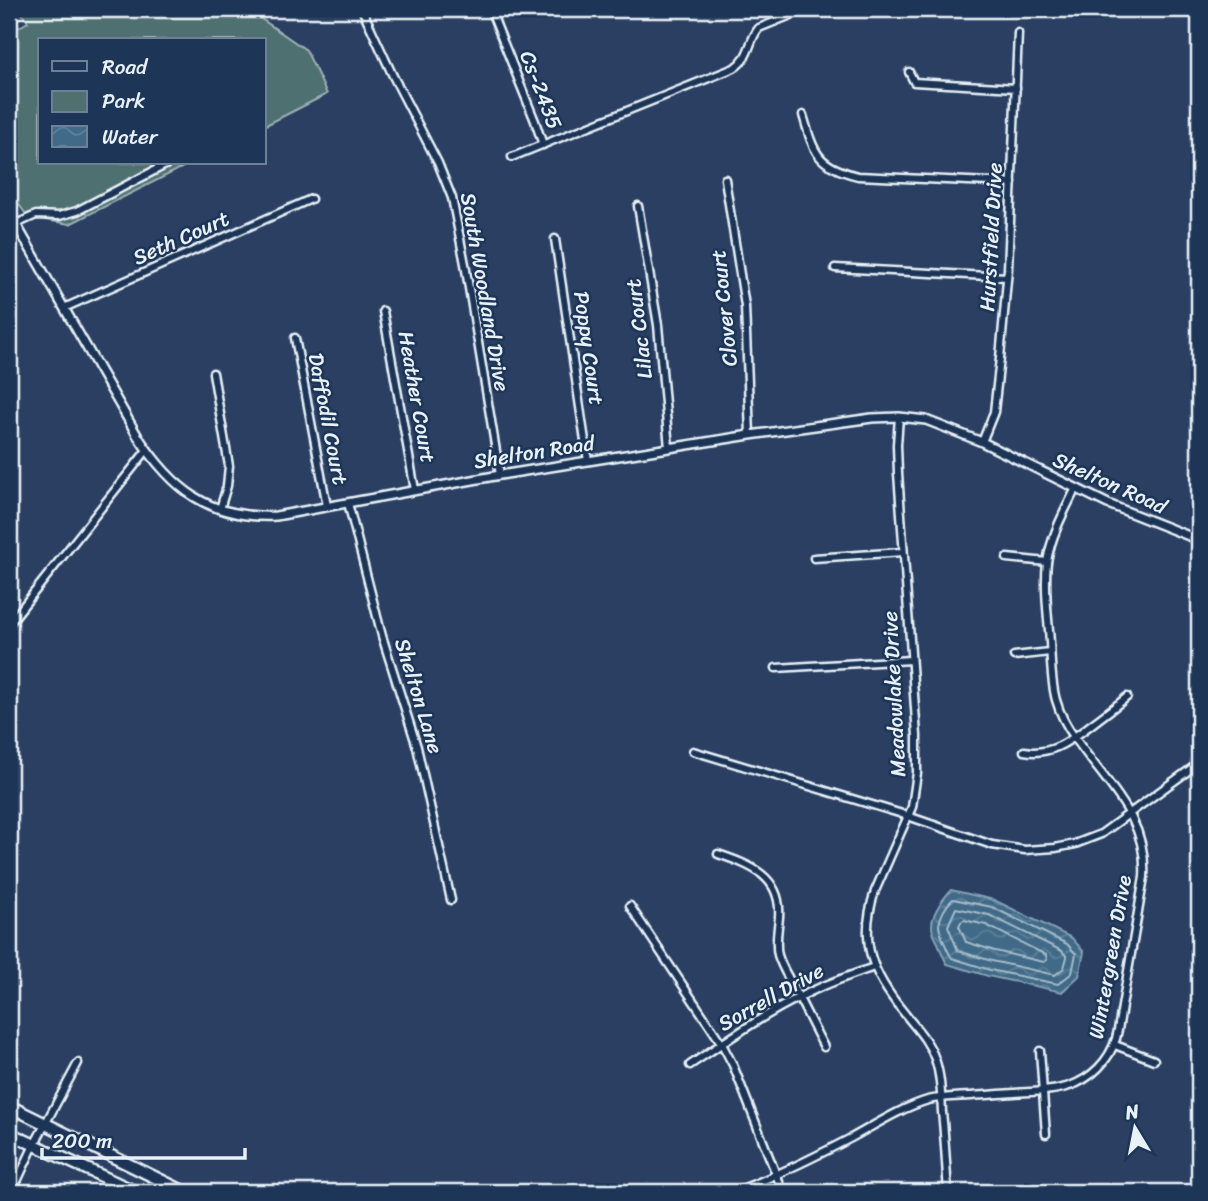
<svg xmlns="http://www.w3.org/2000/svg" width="1208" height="1201" viewBox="0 0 1208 1201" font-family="Sriracha,sans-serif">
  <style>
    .green { fill: #507070; stroke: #9cb0b4; stroke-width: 2 }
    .water { fill: url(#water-waves); stroke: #83a0b4; stroke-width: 2 }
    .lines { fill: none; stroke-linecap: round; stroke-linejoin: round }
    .shore { stroke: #a5bbcb; stroke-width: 2 }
    .minor-casing { stroke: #e8f1f8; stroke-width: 11 }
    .tertiary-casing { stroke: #e8f1f8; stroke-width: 12 }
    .trunk-casing { stroke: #e8f1f8; stroke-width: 15 }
    .minor { stroke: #1d3557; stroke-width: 6 }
    .tertiary { stroke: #1d3557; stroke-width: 7 }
    .trunk { stroke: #1d3557; stroke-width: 10 }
    .labels { text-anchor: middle; stroke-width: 5; stroke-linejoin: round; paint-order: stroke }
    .street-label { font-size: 21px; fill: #e8f1f8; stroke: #1d3557 }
  </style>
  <defs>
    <pattern id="water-waves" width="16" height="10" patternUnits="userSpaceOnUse" patternTransform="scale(1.75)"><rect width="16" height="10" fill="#406a87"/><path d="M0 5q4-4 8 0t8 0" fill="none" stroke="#5c8099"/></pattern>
  </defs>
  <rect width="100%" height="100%" fill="#2a3f62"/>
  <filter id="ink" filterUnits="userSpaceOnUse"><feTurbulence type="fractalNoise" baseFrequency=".0143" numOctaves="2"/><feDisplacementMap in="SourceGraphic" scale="14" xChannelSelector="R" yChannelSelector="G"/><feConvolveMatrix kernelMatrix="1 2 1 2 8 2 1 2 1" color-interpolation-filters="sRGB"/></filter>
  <g filter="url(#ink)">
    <polygon class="green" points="19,9 247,9 306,50 327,94 264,126 264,40 40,40 40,163 191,163 70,224 38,219 31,221 9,191 9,33 28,22"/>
    <path class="water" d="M 951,890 L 994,900 L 1072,938 L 1084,952 L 1079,976 L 1062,992 L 988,976 L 947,964 C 943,957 941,951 938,943 C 936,939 934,936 933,932 C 928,917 942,900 951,890 Z"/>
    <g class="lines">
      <g class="shore">
        <path d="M 953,899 L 992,907 L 1067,944 L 1076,954 L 1072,973 L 1058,984 L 990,970 L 952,958 C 948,953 939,931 939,925 C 940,916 946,905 953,899 Z"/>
        <polygon points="956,908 989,915 1062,951 1067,957 1064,968 1055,975 992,961 958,951 948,926"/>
        <polygon points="964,920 986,925 1046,955 1047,960 1044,962 995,951 966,942 959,926 961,922"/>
      </g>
      <defs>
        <g id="minor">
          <polyline points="362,9 393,76 438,163 452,198 465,264 500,475"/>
          <polyline points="490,9 535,121 543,145"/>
          <polyline points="909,72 914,82 1016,88"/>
          <path d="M 803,115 C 814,153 817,166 858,176 L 1012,183"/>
          <path d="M 512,157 L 734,68 C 751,57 748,41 759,28 L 806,9"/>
          <polyline points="725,179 745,306 750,435"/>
          <polyline points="638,206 658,325 669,448"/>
          <polyline points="16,224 36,215 59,216 77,211 169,163"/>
          <polyline points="555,239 588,461"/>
          <polyline points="835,268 1007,277"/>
          <polyline points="64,308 311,199"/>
          <polyline points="383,311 415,490"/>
          <polyline points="295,338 327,506"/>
          <polyline points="213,373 229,466 227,486 220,509"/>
          <path d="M 899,417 L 897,445 L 898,473 L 917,736 L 917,773 L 912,807 L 875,891 C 858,942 872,974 905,1014 C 916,1028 929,1041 935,1059 C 941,1076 941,1094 942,1112 C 945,1139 946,1165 948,1192"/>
          <polyline points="982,442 994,412 1000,358 1008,269 1018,33"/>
          <polyline points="348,503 382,636 417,747 451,900"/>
          <polyline points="814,558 903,552"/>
          <polyline points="1007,558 1047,562"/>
          <polyline points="9,624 147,450"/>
          <polyline points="1014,656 1050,652"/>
          <polyline points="776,668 911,660"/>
          <polyline points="693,751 899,813 992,845 1025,850 1055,848 1075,844 1101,834 1199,763"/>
          <path d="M 1024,751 C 1053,756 1070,740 1092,724 C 1104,715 1116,706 1127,697"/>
          <path d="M 718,854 C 750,865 782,876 779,917 C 778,930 775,943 778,955 C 782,969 791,981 797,994 C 806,1012 815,1030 824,1047"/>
          <polyline points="630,906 722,1044 733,1065 783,1192"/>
          <polyline points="1115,1045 1154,1060"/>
          <polyline points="1040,1051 1046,1134"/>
          <path d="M 690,1065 C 726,1041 763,1015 802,996 C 825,984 849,976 874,967"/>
          <polyline points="12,1192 34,1145 78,1063"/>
          <path d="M 734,1192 C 774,1177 813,1158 851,1138 C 875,1125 901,1108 928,1100 C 942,1097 956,1097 971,1096 C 990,1095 1010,1093 1030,1092 C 1045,1091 1062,1090 1077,1083 C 1098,1073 1114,1054 1118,1030 L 1144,877 C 1148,817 1106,784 1075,738 C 1067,727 1060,714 1056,700 C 1051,682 1051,661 1050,642 C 1048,616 1044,589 1047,562 C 1051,536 1064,512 1076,488"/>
        </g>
        <path id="tertiary" d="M 9,212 L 137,435 C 172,489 209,519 276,516 L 500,475 L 750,435 L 872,418 L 899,417 L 926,420 L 982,442 L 1108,504 L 1199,540"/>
        <g id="trunk">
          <polyline points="9,1106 185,1192"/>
          <polyline points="9,1133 136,1192"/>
        </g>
      </defs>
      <use href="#minor" class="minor-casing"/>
      <use href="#tertiary" class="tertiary-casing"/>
      <use href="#trunk" class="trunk-casing"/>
      <use href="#minor" class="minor"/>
      <use href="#tertiary" class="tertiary"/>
      <use href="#trunk" class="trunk"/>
    </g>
  </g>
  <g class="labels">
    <g class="street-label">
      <text transform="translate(541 90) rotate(69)" y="7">Cs-2435</text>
      <text transform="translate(991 237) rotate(-87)" y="7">Hurstfield Drive</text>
      <text transform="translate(181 238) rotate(-24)" y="7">Seth Court</text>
      <text transform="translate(485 292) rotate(80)" y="7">South Woodland Drive</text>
      <text transform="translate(724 308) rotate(-96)" y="7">Clover Court</text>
      <text transform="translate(639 329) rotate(-97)" y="7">Lilac Court</text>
      <text transform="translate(589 348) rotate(82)" y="7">Poppy Court</text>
      <text transform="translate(417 397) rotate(80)" y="7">Heather Court</text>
      <text transform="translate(328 419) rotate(79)" y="7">Daffodil Court</text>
      <text transform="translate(534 452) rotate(-9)" y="7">Shelton Road</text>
      <text transform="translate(1110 483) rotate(24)" y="7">Shelton Road</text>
      <text transform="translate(894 694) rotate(-93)" y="7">Meadowlake Drive</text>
      <text transform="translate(419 696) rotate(73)" y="7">Shelton Lane</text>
      <text transform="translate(1110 957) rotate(-80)" y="7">Wintergreen Drive</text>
      <text transform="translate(771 997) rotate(-29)" y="7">Sorrell Drive</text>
    </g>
  </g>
  <rect width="1208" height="1201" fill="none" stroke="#1d3557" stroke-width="35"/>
  <rect x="18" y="18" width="1173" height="1166" fill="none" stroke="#e8f1f8" stroke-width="2.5" filter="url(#ink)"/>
  <rect x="38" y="38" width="228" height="126" fill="#1d3557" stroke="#6e8097" stroke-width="2"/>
  <rect x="52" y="61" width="35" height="10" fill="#1d3557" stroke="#6e8097" stroke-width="2"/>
  <text x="102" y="74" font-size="21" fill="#e8f1f8">Road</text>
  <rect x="52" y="91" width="35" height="21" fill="#507070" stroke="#6e8097" stroke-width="2"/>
  <text x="102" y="108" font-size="21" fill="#e8f1f8">Park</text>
  <rect x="52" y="126" width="35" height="21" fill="url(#water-waves)" stroke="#6e8097" stroke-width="2"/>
  <text x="102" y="144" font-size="21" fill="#e8f1f8">Water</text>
  <g transform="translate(1135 1128) rotate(350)" stroke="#1d3557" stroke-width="5" paint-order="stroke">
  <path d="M0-5L12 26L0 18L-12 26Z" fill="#e8f1f8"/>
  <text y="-10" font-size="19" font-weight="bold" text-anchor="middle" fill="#e8f1f8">N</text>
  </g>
  <path d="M42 1148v10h203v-10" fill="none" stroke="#e8f1f8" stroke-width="3.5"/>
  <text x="52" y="1148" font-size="21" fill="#e8f1f8" stroke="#1d3557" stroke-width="5" paint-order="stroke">200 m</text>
</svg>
